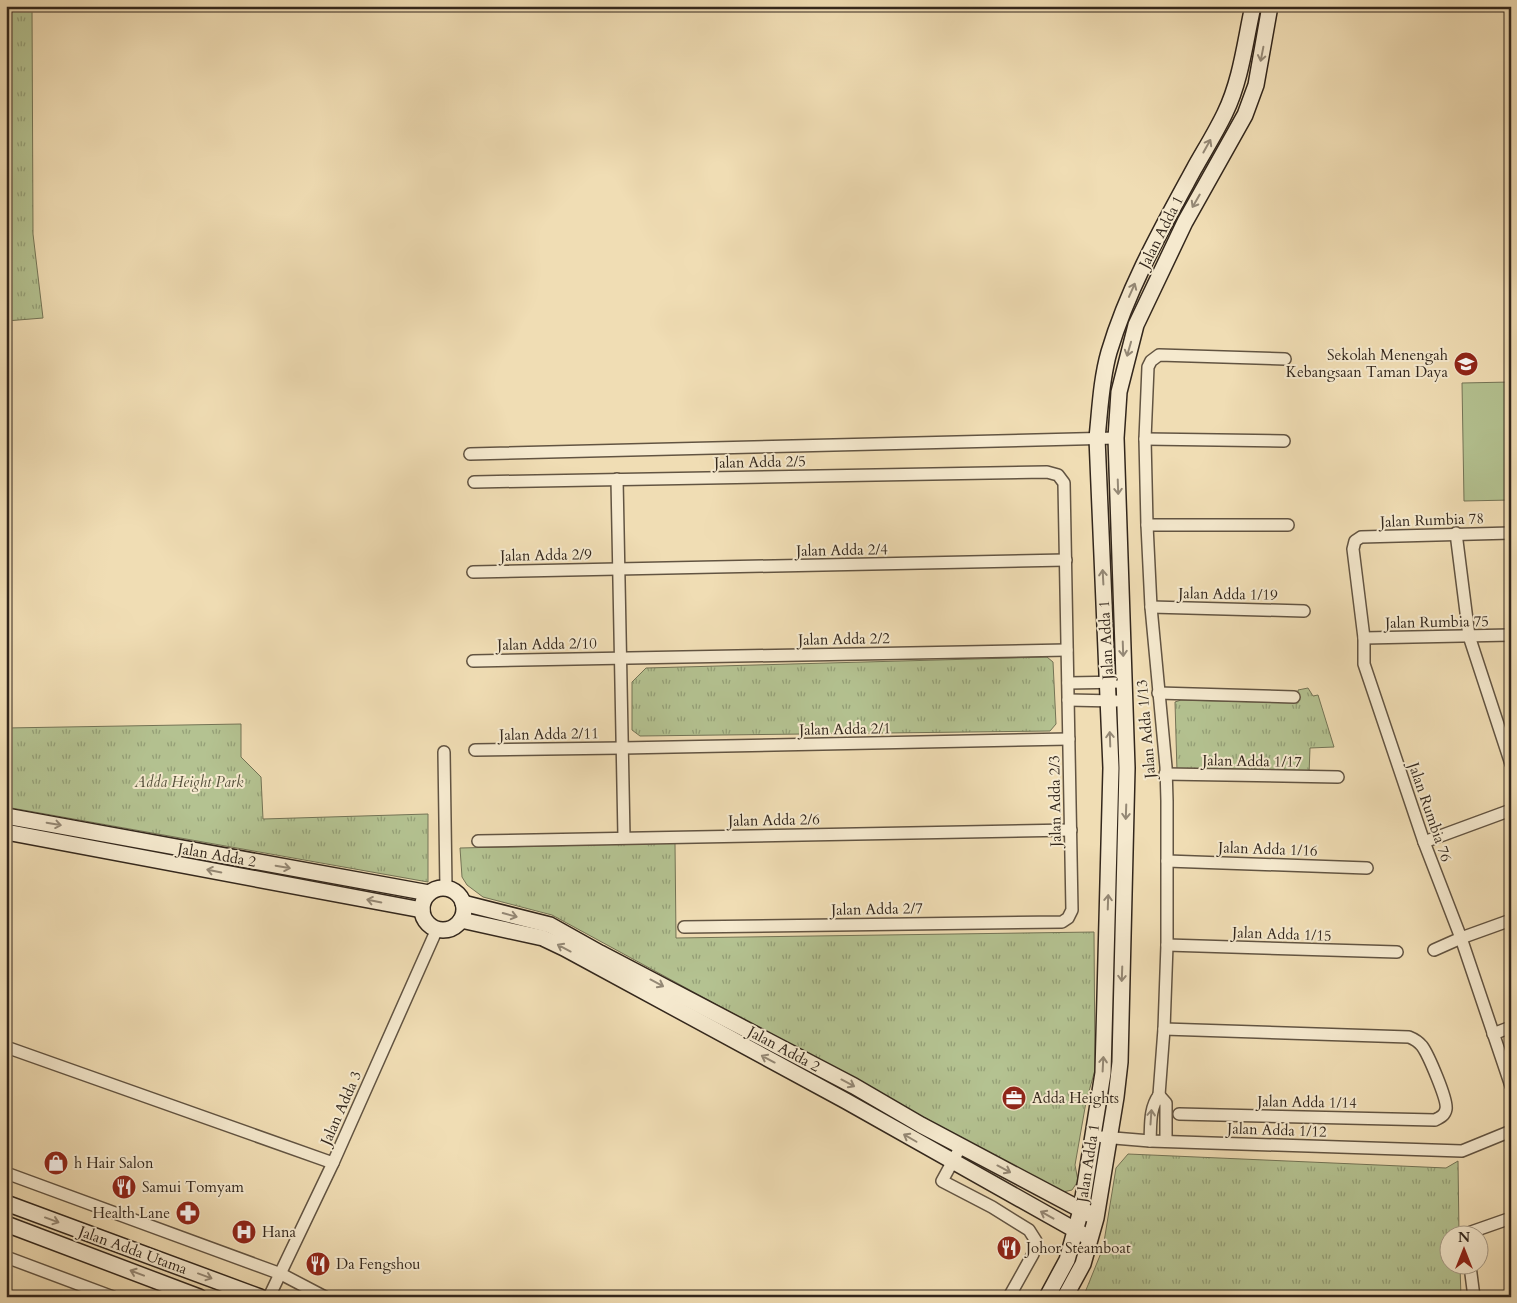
<svg xmlns="http://www.w3.org/2000/svg" width="1517" height="1303" viewBox="0 0 1517 1303" font-family="Cardo,serif">
  <style>
    .grass { fill: url(#grass-tufts); stroke: #747456 }
    .pitch { fill: #b4c291; stroke: #747456 }
    .lines { fill: none; stroke-linecap: round; stroke-linejoin: round }
    .street-casing { stroke: #625442; stroke-width: 14 }
    .secondary-casing { stroke: #33271c; stroke-width: 18 }
    .street { stroke: #f5e9ce; stroke-width: 11 }
    .secondary { stroke: #f5e9ce; stroke-width: 15 }
    .oneway { stroke: #948875 }
    .labels { text-anchor: middle; stroke-width: 4; stroke-linejoin: round; paint-order: stroke }
    .street-label { font-size: 15px; fill: #33271c; stroke: #f5e9ce }
    .poi-label { font-size: 15px; fill: #33271c; stroke: #f5e9ce; text-anchor: start }
    .park-label { font-size: 15px; font-style: italic; fill: #534e39; stroke: #f5e9ce }
  </style>
  <defs>
    <pattern id="grass-tufts" width="24" height="20" patternUnits="userSpaceOnUse" patternTransform="scale(1.25)"><rect width="24" height="20" fill="#b4c291"/><path d="M3 7l-1-3M5 7V3M7 7l1-3M15 17l-1-3M17 17v-4M19 17l1-3" fill="none" stroke="#939e76"/></pattern>
  </defs>
  <rect width="100%" height="100%" fill="#f0ddb4"/>
  <filter id="stains"><feTurbulence type="fractalNoise" baseFrequency=".004" numOctaves="4"/><feColorMatrix values="0 0 0 0 .2 0 0 0 0 .09 0 0 0 0 .02 0 0 0 .5 -.17"/></filter>
  <radialGradient id="worn" r=".72"><stop offset=".6" stop-color="#630" stop-opacity="0"/><stop offset="1" stop-color="#630" stop-opacity=".3"/></radialGradient>
  <g class="grass">
    <polygon points="6,6 32,6 33,234 43,318 6,321"/>
    <polygon points="1047,657 1053,662 1056,724 1050,731 640,736 632,730 632,682 646,668"/>
    <polygon points="1308,688 1313,696 1318,695 1334,747 1310,748 1309,774 1177,771 1175,702 1181,700 1298,703 1298,690"/>
    <polygon points="241,724 241,757 261,777 263,819 428,814 428,882 6,807 6,728"/>
    <polygon points="675,843 676,938 1094,932 1095,1070 1086,1102 1075,1165 1078,1181 1072,1190 1063,1192 1052,1187 552,915 483,897 467,885 462,877 460,848"/>
    <polygon points="1128,1154 1446,1168 1458,1161 1459,1235 1450,1236 1450,1266 1460,1266 1461,1297 1087,1297 1084,1295 1103,1248 1116,1168"/>
  </g>
  <polygon class="pitch" points="1511,382 1511,500 1464,501 1462,383"/>
  <g class="lines">
    <defs>
      <g id="street">
        <polyline points="1145,439 1284,441"/>
        <polyline points="470,454 1116,438"/>
        <polyline points="617,479 624,837"/>
        <polyline points="474,482 1047,472 1058,475 1064,483 1072,910 1068,918 1062,922 684,927"/>
        <polyline points="1147,525 1288,525"/>
        <polyline points="1456,533 1469,636 1511,764"/>
        <polyline points="1511,533 1361,537 1355,541 1353,549 1364,638 1364,664 1424,842 1461,938 1511,1086"/>
        <polyline points="473,572 1066,560"/>
        <polyline points="1151,607 1304,611"/>
        <polyline points="1364,638 1511,635"/>
        <polyline points="473,661 1067,650"/>
        <polyline points="1068,683 1124,682"/>
        <polyline points="1158,693 1294,697"/>
        <polyline points="1068,700 1116,701"/>
        <polyline points="475,750 622,748 1069,739"/>
        <polyline points="444,752 446,888"/>
        <polyline points="1165,774 1338,777"/>
        <polyline points="478,841 1071,830"/>
        <polyline points="1424,842 1511,810"/>
        <polyline points="1167,861 1367,868"/>
        <polyline points="1167,945 1397,952"/>
        <polyline points="1434,950 1461,938 1511,920"/>
        <path d="M 1164,1029 L 1409,1037 C 1414,1039 1418,1041 1422,1046 C 1428,1054 1448,1100 1446,1109 C 1445,1115 1441,1117 1435,1120 L 1179,1114"/>
        <polyline points="1493,1034 1511,1027"/>
        <polyline points="6,1047 333,1163"/>
        <polyline points="1159,1095 1164,1029 1167,945 1167,801 1166,767 1151,607 1147,525 1145,439 1148,367 1151,361 1159,355 1285,359"/>
        <polyline points="1159,1095 1166,1103 1166,1141"/>
        <polyline points="1102,1137 1150,1141 1462,1151 1511,1131"/>
        <path d="M 1150,1141 C 1151,1125 1149,1109 1159,1095"/>
        <polyline points="961,1146 942,1181 992,1207 1029,1230 1036,1241 1033,1254 1009,1297"/>
        <polyline points="6,1173 281,1274 325,1297"/>
        <polyline points="1470,1236 1471,1232 1511,1218"/>
        <polyline points="6,1257 113,1297"/>
        <polyline points="1470,1266 1474,1297"/>
        <polyline points="269,1297 333,1163 437,929"/>
      </g>
      <g id="secondary">
        <polyline points="6,816 429,893"/>
        <polyline points="6,832 422,910"/>
        <circle cx="443" cy="909" r="21"/>
        <polyline points="463,903 550,925 600,953 854,1086 921,1125 1089,1214"/>
        <polyline points="461,920 543,938 564,948 846,1101 1084,1235"/>
        <polyline points="6,1203 260,1297"/>
        <polyline points="6,1224 199,1297"/>
        <path d="M 1047,1297 L 1067,1260 L 1081,1210 L 1103,1073 L 1111,768 L 1097,438 C 1100,410 1101,380 1109,352 C 1128,288 1162,228 1194,169 C 1204,151 1216,132 1225,113 C 1241,80 1245,42 1253,6"/>
        <polyline points="1065,1297 1083,1264 1096,1218 1116,1097 1120,1062 1127,768 1116,438 1119,392 1136,325 1185,222 1245,115 1256,85 1270,6"/>
      </g>
    </defs>
    <use href="#street" class="street-casing"/>
    <use href="#secondary" class="secondary-casing"/>
    <use href="#street" class="street"/>
    <use href="#secondary" class="secondary"/>
  </g>
  <defs><path id="oneway-shaft" d="M-6 0H5M1.5-3L5.5 0L1.5 3" fill="none" stroke-width="1.6" stroke-linecap="round" stroke-linejoin="round" transform="scale(1.25)"/></defs>
  <g class="oneway">
    <use href="#oneway-shaft" transform="translate(1262 54) rotate(101)"/>
    <use href="#oneway-shaft" transform="translate(1207 146) rotate(-61)"/>
    <use href="#oneway-shaft" transform="translate(1196 201) rotate(120)"/>
    <use href="#oneway-shaft" transform="translate(1132 290) rotate(-66)"/>
    <use href="#oneway-shaft" transform="translate(1129 349) rotate(106)"/>
    <use href="#oneway-shaft" transform="translate(1118 487) rotate(88)"/>
    <use href="#oneway-shaft" transform="translate(1103 577) rotate(-93)"/>
    <use href="#oneway-shaft" transform="translate(1123 649) rotate(88)"/>
    <use href="#oneway-shaft" transform="translate(1110 739) rotate(-92)"/>
    <use href="#oneway-shaft" transform="translate(1126 812) rotate(92)"/>
    <use href="#oneway-shaft" transform="translate(54 824) rotate(10)"/>
    <use href="#oneway-shaft" transform="translate(283 867) rotate(10)"/>
    <use href="#oneway-shaft" transform="translate(214 871) rotate(-169)"/>
    <use href="#oneway-shaft" transform="translate(374 901) rotate(-169)"/>
    <use href="#oneway-shaft" transform="translate(1108 902) rotate(-88)"/>
    <use href="#oneway-shaft" transform="translate(510 915) rotate(15)"/>
    <use href="#oneway-shaft" transform="translate(564 948) rotate(-152)"/>
    <use href="#oneway-shaft" transform="translate(1122 974) rotate(92)"/>
    <use href="#oneway-shaft" transform="translate(657 983) rotate(28)"/>
    <use href="#oneway-shaft" transform="translate(768 1059) rotate(-152)"/>
    <use href="#oneway-shaft" transform="translate(1103 1064) rotate(-87)"/>
    <use href="#oneway-shaft" transform="translate(848 1083) rotate(28)"/>
    <use href="#oneway-shaft" transform="translate(1151 1117) rotate(-86)"/>
    <use href="#oneway-shaft" transform="translate(910 1138) rotate(-150)"/>
    <use href="#oneway-shaft" transform="translate(1004 1169) rotate(28)"/>
    <use href="#oneway-shaft" transform="translate(1047 1215) rotate(-151)"/>
    <use href="#oneway-shaft" transform="translate(52 1220) rotate(20)"/>
    <use href="#oneway-shaft" transform="translate(137 1273) rotate(-159)"/>
    <use href="#oneway-shaft" transform="translate(205 1276) rotate(20)"/>
  </g>
  <defs>
    <symbol id="school-disc" viewBox="-11 -11 22 22"><circle r="9.5" fill="#8f2418" stroke="#f5e9ce"/><path d="M0-5L7-2L0 1L-7-2ZM-4 1L0 2.5L4 1V4Q0 6-4 4Z" fill="#fff"/></symbol>
    <symbol id="office-disc" viewBox="-11 -11 22 22"><circle r="9.5" fill="#8f2418" stroke="#f5e9ce"/><path d="M-6-3h4V-5.5h4V-3h4V5H-6ZM-1-4.5V-3h2v-1.5ZM-6 0V1H6V0Z" fill="#fff"/></symbol>
    <symbol id="shop-disc" viewBox="-11 -11 22 22"><circle r="9.5" fill="#8f2418" stroke="#f5e9ce"/><path d="M-5-2.5h2.3a2.7 3.5 0 0 1 5.4 0H5L5.5 6h-11ZM-1.5-2.5h3a1.5 2.3 0 0 0-3 0Z" fill="#fff"/></symbol>
    <symbol id="restaurant-disc" viewBox="-11 -11 22 22"><circle r="9.5" fill="#8f2418" stroke="#f5e9ce"/><path d="M-5-6h1v4h1v-4h1v4h1v-4h1v5L-1.5 .5V6h-2V.5L-5-1ZM5-6V6H3V1.5H1.5Q1.5-4 5-6Z" fill="#fff"/></symbol>
    <symbol id="pharmacy-disc" viewBox="-11 -11 22 22"><circle r="9.5" fill="#8f2418" stroke="#f5e9ce"/><path d="M-2-6h4v4h4v4h-4v4h-4v-4h-4v-4h4Z" fill="#fff"/></symbol>
    <symbol id="hospital-disc" viewBox="-11 -11 22 22"><circle r="9.5" fill="#8f2418" stroke="#f5e9ce"/><path d="M-5-5h3v3.5h4V-5h3V5h-3V1.5h-4V5h-3Z" fill="#fff"/></symbol>
  </defs>
  <g fill-rule="evenodd">
    <use href="#school-disc" x="1452" y="350" width="28" height="28"/>
    <use href="#office-disc" x="1000" y="1084" width="28" height="28"/>
    <use href="#shop-disc" x="42" y="1149" width="28" height="28"/>
    <use href="#restaurant-disc" x="110" y="1173" width="28" height="28"/>
    <use href="#pharmacy-disc" x="174" y="1199" width="28" height="28"/>
    <use href="#hospital-disc" x="230" y="1218" width="28" height="28"/>
    <use href="#restaurant-disc" x="995" y="1234" width="28" height="28"/>
    <use href="#restaurant-disc" x="304" y="1250" width="28" height="28"/>
  </g>
  <g class="labels">
    <g class="street-label">
      <text transform="translate(1161 232) rotate(-63)" y="5">Jalan Adda 1</text>
      <text transform="translate(760 462) rotate(-1)" y="5">Jalan Adda 2/5</text>
      <text transform="translate(1432 520) rotate(-2)" y="5">Jalan Rumbia 78</text>
      <text transform="translate(842 550) rotate(-1)" y="5">Jalan Adda 2/4</text>
      <text transform="translate(546 555) rotate(-1)" y="5">Jalan Adda 2/9</text>
      <text transform="translate(1228 594) rotate(1)" y="5">Jalan Adda 1/19</text>
      <text transform="translate(1437 622) rotate(-1)" y="5">Jalan Rumbia 75</text>
      <text transform="translate(844 639) rotate(-1)" y="5">Jalan Adda 2/2</text>
      <text transform="translate(1106 640) rotate(-93)" y="5">Jalan Adda 1</text>
      <text transform="translate(547 644) rotate(-1)" y="5">Jalan Adda 2/10</text>
      <text transform="translate(845 729) rotate(-1)" y="5">Jalan Adda 2/1</text>
      <text transform="translate(1146 729) rotate(-95)" y="5">Jalan Adda 1/13</text>
      <text transform="translate(549 734) rotate(-1)" y="5">Jalan Adda 2/11</text>
      <text transform="translate(1252 761) rotate(1)" y="5">Jalan Adda 1/17</text>
      <text transform="translate(1055 801) rotate(-91)" y="5">Jalan Adda 2/3</text>
      <text transform="translate(1430 812) rotate(71)" y="5">Jalan Rumbia 76</text>
      <text transform="translate(774 820) rotate(-1)" y="5">Jalan Adda 2/6</text>
      <text transform="translate(1268 849) rotate(2)" y="5">Jalan Adda 1/16</text>
      <text transform="translate(217 855) rotate(10)" y="5">Jalan Adda 2</text>
      <text transform="translate(877 909) rotate(-1)" y="5">Jalan Adda 2/7</text>
      <text transform="translate(1282 934) rotate(2)" y="5">Jalan Adda 1/15</text>
      <text transform="translate(784 1049) rotate(28)" y="5">Jalan Adda 2</text>
      <text transform="translate(1307 1102) rotate(1)" y="5">Jalan Adda 1/14</text>
      <text transform="translate(341 1108) rotate(-66)" y="5">Jalan Adda 3</text>
      <text transform="translate(1277 1130) rotate(2)" y="5">Jalan Adda 1/12</text>
      <text transform="translate(1088 1163) rotate(-81)" y="5">Jalan Adda 1</text>
      <text transform="translate(133 1250) rotate(20)" y="5">Jalan Adda Utama</text>
    </g>
    <g class="poi-label">
      <text x="1448" y="360" text-anchor="end">Sekolah Menengah<tspan x="1448" dy="17">Kebangsaan Taman Daya</tspan></text>
      <text x="1032" y="1103">Adda Heights</text>
      <text x="74" y="1168">h Hair Salon</text>
      <text x="142" y="1192">Samui Tomyam</text>
      <text x="170" y="1218" text-anchor="end">Health Lane</text>
      <text x="262" y="1237">Hana</text>
      <text x="1026" y="1253">Johor Steamboat</text>
      <text x="336" y="1269">Da Fengshou</text>
    </g>
    <g class="park-label">
      <text x="189" y="787">Adda Height Park</text>
    </g>
  </g>
  <rect width="1517" height="1303" fill="none" stroke="#f0ddb4" stroke-width="25"/>
  <rect x="8" y="8" width="1502" height="1288" fill="none" stroke="#33271c" stroke-width="2.5"/>
  <rect x="12" y="12" width="1492" height="1278" fill="none" stroke="#33271c"/>
  <g transform="translate(1464 1250)"><circle r="24" fill="#f5e9ce" stroke="#a79b87"/>
  <path d="M0-4L9 19L0 12L-9 19Z" fill="#8f2418"/>
  <text y="-8" font-size="14" font-weight="bold" text-anchor="middle" fill="#33271c">N</text>
  </g>
  <rect width="100%" height="100%" filter="url(#stains)"/>
  <rect width="100%" height="100%" fill="url(#worn)"/>
</svg>
